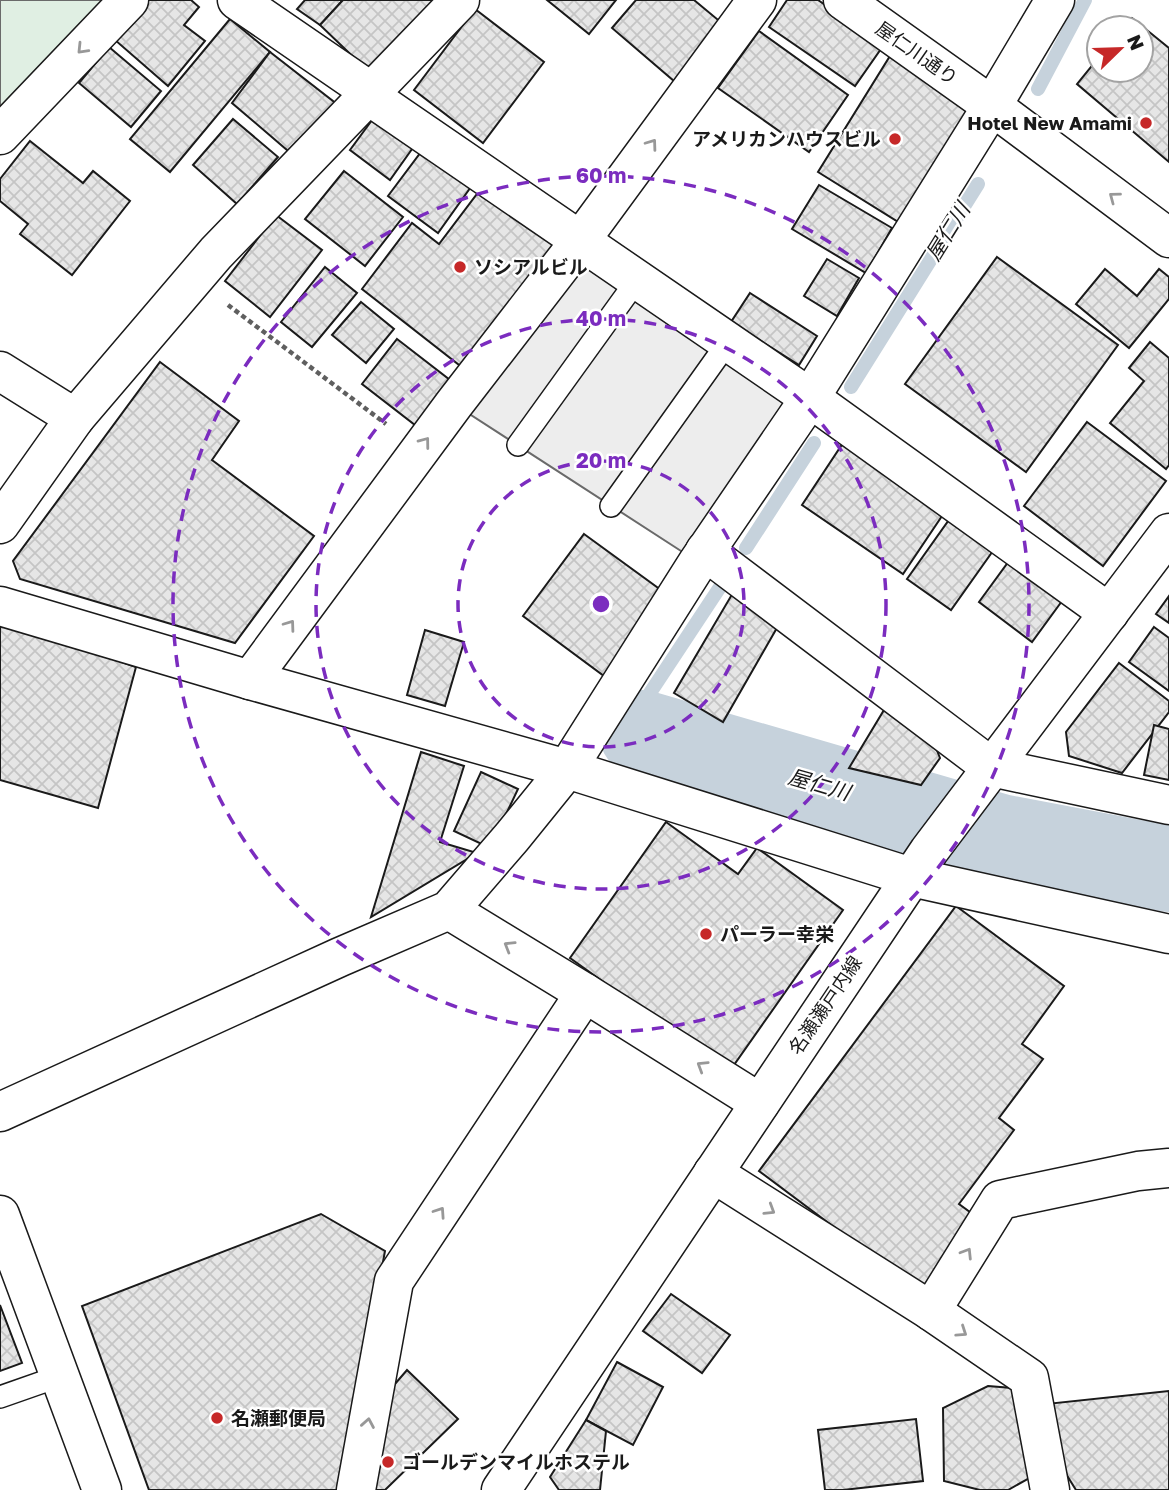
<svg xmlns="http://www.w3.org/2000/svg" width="1169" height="1490" viewBox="0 0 1169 1490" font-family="'Golos Text','Noto Sans JP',sans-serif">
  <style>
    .park { fill: #e0efe3; stroke: #6a6a6a; stroke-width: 2 }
    .parking { fill: #ededed; stroke: #6a6a6a; stroke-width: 2 }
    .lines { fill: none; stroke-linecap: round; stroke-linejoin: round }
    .stream { stroke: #c6d2dc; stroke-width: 14 }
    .river { stroke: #c6d2dc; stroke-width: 86 }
    .building { fill: url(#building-cross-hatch); stroke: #1a1a1a; stroke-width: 2 }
    .lane-casing { stroke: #1a1a1a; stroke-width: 24 }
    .street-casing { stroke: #1a1a1a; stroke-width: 41 }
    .secondary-casing { stroke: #1a1a1a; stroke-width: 41 }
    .primary-casing { stroke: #1a1a1a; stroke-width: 41 }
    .path { stroke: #5f5f5f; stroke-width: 4.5; stroke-dasharray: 5 3.5; stroke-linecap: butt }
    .lane { stroke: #fff; stroke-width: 21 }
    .street { stroke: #fff; stroke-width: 38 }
    .secondary { stroke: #fff; stroke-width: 38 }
    .primary { stroke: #fff; stroke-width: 38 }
    .oneway { stroke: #989898 }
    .ring { fill: none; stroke: #7b2cbf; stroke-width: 3.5; stroke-dasharray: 12 9 }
    .poi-dot { fill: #c62828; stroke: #fff; stroke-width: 2.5 }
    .labels { text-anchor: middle; stroke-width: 5; stroke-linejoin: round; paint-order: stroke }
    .street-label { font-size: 19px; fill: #1a1a1a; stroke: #fff }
    .poi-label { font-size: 19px; font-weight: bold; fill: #1a1a1a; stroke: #fff; text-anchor: start }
    .water-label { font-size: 21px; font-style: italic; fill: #1a1a1a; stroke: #fff }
    .centre { fill: #7b2cbf; stroke: #fff; stroke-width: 3.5 }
    .ring-label { font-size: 21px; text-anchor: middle; font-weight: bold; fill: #7b2cbf; stroke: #fff; stroke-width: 5; stroke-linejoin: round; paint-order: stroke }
  </style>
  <defs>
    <pattern id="building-cross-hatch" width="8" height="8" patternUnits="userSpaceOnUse" patternTransform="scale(1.75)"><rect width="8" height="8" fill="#e6e6e6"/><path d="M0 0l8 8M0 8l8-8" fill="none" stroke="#c5c5c5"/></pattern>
  </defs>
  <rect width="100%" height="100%" fill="#fff"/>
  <polygon class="park" points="0,0 129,0 0,135"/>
  <polygon class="parking" points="580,241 810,398 698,562 454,404"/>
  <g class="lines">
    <g class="stream">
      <polyline points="1038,89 1085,0"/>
      <polyline points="851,387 978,184"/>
      <polyline points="746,548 814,443"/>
      <polyline points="642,733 646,699 724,581"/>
    </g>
    <polyline class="river" points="642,733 1000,837 1169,869"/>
  </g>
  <g class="building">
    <polygon points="148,0 191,0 199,7 184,25 205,41 168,86 115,40"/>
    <polygon points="305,0 343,0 320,25 297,9"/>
    <polygon points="343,0 431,0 434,2 369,72 320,25"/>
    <polygon points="547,0 616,0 589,34"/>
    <polygon points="636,0 694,0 723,24 674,81 612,28"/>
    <polygon points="787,0 818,0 883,46 855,86 769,27"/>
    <polygon points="475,9 544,62 483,143 414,90"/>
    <polygon points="1132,18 1169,48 1169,162 1077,84 1099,57 1099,70 1141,70 1141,28 1123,28"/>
    <polygon points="230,19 270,52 170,172 130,139"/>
    <polygon points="759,31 848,95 809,152 718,88"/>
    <polygon points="109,47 161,91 131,127 79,83"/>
    <polygon points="270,52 338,105 294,156 232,103"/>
    <polygon points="890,56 972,107 900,223 818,172"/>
    <polygon points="378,112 417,142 390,180 350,150"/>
    <polygon points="233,119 278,157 237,204 193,165"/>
    <polygon points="30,141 83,183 93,171 130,201 72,275 20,234 28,224 0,201 0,179"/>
    <polygon points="424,148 473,184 438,233 388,196"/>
    <polygon points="344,171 403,217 365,266 305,219"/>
    <polygon points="819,185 892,228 866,273 792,229"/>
    <polygon points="483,186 559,245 463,368 362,289 412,223 439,244"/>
    <polygon points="276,215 322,250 270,317 225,281"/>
    <polygon points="997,257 1118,345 1026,472 905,384"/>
    <polygon points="827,259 859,278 837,316 804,296"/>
    <polygon points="325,267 357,293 312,347 281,322"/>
    <polygon points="1105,269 1137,296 1159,269 1169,277 1169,299 1129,348 1076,304"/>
    <polygon points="750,293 817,336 799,365 731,322"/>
    <polygon points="361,302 394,329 366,363 332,335"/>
    <polygon points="397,339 450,380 415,425 362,384"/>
    <polygon points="1150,342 1169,358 1169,465 1166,469 1110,423 1144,381 1129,368"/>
    <polygon points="160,362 239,421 212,460 314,536 235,643 20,579 13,561"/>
    <polygon points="1087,422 1166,481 1103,566 1024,506"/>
    <polygon points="845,440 946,510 903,574 802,505"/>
    <polygon points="951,517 995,548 951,610 907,579"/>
    <polygon points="584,534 665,593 604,676 523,616"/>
    <polygon points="1009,561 1062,601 1032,642 979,602"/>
    <polygon points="734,591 782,619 723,722 674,693"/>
    <polygon points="1169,596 1169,623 1156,614"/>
    <polygon points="0,620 136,667 98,808 0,780"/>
    <polygon points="1154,627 1169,638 1169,691 1129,662"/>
    <polygon points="425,630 464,642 445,706 407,695"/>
    <polygon points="1119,663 1169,701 1169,712 1122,773 1069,756 1066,732"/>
    <polygon points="884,710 934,743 940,758 921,785 849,768"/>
    <polygon points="1154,725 1169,729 1169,780 1144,775"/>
    <polygon points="421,752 464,766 440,842 477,853 371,917"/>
    <polygon points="481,772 518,789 490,848 454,831"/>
    <polygon points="666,822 738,874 757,848 843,910 729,1072 570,958"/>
    <polygon points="956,906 1064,986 1022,1044 1043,1059 999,1118 1014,1130 959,1204 978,1218 922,1293 759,1171"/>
    <polygon points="321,1214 385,1251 341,1490 149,1490 82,1306"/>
    <polygon points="671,1294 730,1335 702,1373 643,1331"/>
    <polygon points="0,1305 22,1363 0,1371"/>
    <polygon points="617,1362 663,1387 633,1445 586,1420"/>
    <polygon points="407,1370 458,1419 385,1490 374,1490 382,1399"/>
    <polygon points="988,1386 1012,1388 1033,1476 1008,1490 980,1490 944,1481 943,1408"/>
    <polygon points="1169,1391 1169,1490 1076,1490 1063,1469 1046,1404"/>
    <polygon points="916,1419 923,1481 843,1490 825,1490 818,1430"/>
    <polygon points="586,1420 606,1431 600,1490 559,1490 550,1477"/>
  </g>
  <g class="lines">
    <defs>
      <g id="lane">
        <polyline points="518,445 637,280"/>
        <polyline points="611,506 728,342"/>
        <polyline points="0,1397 60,1376"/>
      </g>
      <g id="street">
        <polyline points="237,0 371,92 381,104 810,398 1109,613"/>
        <polyline points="843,0 992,106 1169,238"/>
        <polyline points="0,135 129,0"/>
        <polyline points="0,371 75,418"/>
        <polyline points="705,551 991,767 1169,805"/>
        <polyline points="250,680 454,404 580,241 757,0"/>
        <polyline points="911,877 1169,934"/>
        <polyline points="449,910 585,993 760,1103"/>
        <polyline points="0,1112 340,957 449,910 512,837 567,769 698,562 810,398 992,106 1055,0"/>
        <polyline points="713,1173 931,1311 1029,1378 1050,1490"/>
        <polyline points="931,1311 1000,1200 1138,1171 1169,1168"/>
        <polyline points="356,1490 394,1281 585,993"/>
      </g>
      <g id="secondary">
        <polyline points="0,524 75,418 216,253 460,0"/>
        <polyline points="0,606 250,680 567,769 911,877"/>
        <polyline points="0,1215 102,1490"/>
      </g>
      <polyline id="primary" points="501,1490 929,851 1169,533"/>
    </defs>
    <use href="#lane" class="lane-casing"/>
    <use href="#street" class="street-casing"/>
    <use href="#secondary" class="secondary-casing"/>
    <use href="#primary" class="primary-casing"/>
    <polyline class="path" points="228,305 386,424"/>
    <use href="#lane" class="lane"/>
    <use href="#street" class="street"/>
    <use href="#secondary" class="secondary"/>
    <use href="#primary" class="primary"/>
  </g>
  <defs><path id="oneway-chevron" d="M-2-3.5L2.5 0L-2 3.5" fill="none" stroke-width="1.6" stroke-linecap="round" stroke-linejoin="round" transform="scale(1.75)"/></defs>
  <g class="oneway">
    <use href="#oneway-chevron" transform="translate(82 49) rotate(134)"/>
    <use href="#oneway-chevron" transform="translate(652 144) rotate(-54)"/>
    <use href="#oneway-chevron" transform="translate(1114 197) rotate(-143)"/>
    <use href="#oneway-chevron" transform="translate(425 442) rotate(-53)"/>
    <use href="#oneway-chevron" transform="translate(290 625) rotate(-54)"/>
    <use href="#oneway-chevron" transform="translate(509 946) rotate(-149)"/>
    <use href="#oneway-chevron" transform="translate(702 1066) rotate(-148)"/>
    <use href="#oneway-chevron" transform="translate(770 1210) rotate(32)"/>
    <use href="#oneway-chevron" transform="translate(440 1212) rotate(-56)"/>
    <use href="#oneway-chevron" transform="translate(967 1253) rotate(-58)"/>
    <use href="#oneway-chevron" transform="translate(962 1332) rotate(34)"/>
    <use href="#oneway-chevron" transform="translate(368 1423) rotate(-80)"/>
  </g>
  <g class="ring">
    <circle cx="601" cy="604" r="143"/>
    <circle cx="601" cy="604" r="285"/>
    <circle cx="601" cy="604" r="428"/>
  </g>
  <g class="poi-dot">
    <circle cx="1146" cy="123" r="7"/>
    <circle cx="895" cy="139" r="7"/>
    <circle cx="460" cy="267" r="7"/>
    <circle cx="706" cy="934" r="7"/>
    <circle cx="217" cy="1418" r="7"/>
    <circle cx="388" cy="1462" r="7"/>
  </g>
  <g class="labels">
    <g class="street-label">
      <text transform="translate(917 53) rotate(35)" y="7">屋仁川通り</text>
      <text transform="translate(825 1005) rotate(-56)" y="7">名瀬瀬戸内線</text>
    </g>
    <g class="poi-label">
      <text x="1132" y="130" text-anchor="end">Hotel New Amami</text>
      <text x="881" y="146" text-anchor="end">アメリカンハウスビル</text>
      <text x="474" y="274">ソシアルビル</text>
      <text x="720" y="941">パーラー幸栄</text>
      <text x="231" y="1425">名瀬郵便局</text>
      <text x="402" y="1469">ゴールデンマイルホステル</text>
    </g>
    <g class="water-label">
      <text transform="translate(948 232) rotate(-58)" y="7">屋仁川</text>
      <text transform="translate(819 785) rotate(16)" y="7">屋仁川</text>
    </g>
  </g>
  <circle cx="601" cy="604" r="10" class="centre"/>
  <g class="ring-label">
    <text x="601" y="183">60 m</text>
    <text x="601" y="326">40 m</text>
    <text x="601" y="468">20 m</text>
  </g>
  <g transform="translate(1120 49) rotate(67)"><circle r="33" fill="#ffffff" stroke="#a3a3a3" stroke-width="2"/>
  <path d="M0-5L12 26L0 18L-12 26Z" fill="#c62828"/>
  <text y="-10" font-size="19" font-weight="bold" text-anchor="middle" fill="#1a1a1a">N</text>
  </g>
</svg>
